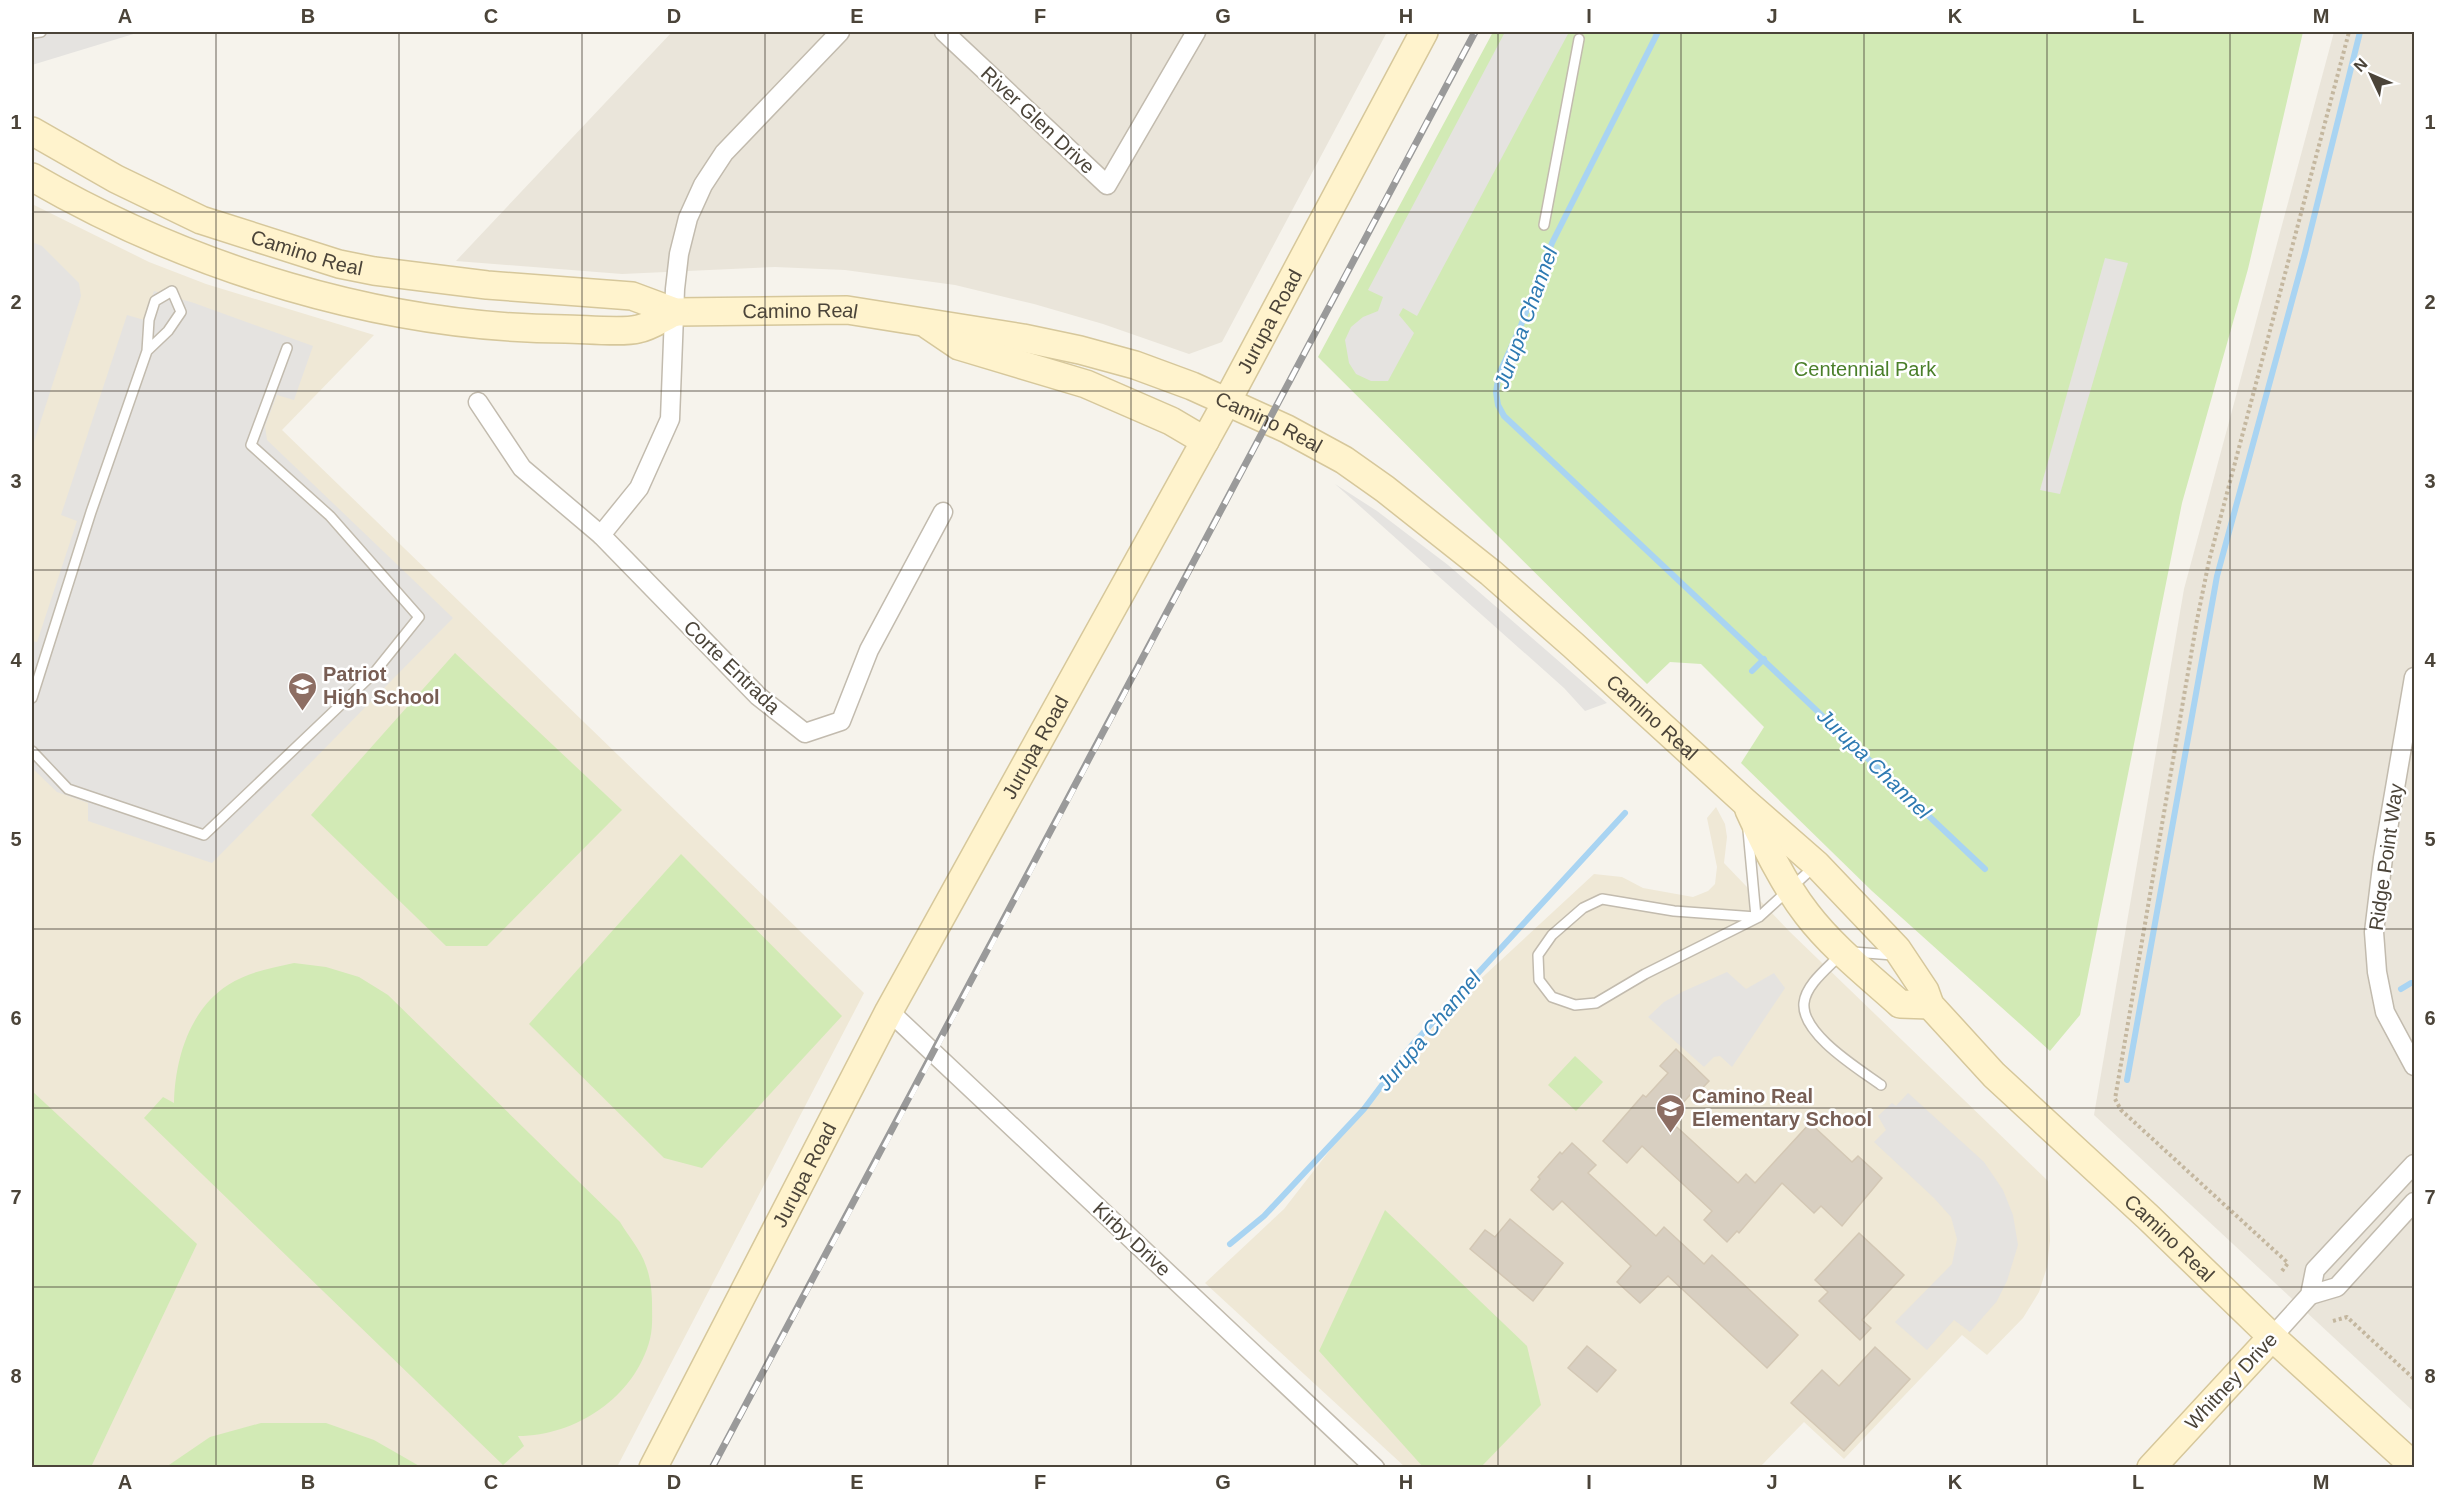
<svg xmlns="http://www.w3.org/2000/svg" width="2446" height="1499" viewBox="0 0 2446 1499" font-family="Arial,sans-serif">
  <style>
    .residential { fill: #eae5da }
    .education { fill: #efe8d6 }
    .green { fill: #d2eab5 }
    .parking { fill: #e5e3e0 }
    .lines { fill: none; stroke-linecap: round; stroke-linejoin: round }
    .stream { stroke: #a9d4f2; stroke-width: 6 }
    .building { fill: #d8cfc1; stroke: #d3c7b4; stroke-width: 1.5 }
    .lane-casing { stroke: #c2bbae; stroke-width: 12 }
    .street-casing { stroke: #c2bbae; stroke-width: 21 }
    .secondary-casing { stroke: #d6c79b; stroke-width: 30 }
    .path { stroke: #c4b79f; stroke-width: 4; stroke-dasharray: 3 3; stroke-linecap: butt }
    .lane { stroke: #fff; stroke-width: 9 }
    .street { stroke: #fff; stroke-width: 18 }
    .secondary { stroke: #fff3cd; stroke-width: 27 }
    .rail-casing { stroke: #9a9a9a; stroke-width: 7 }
    .rail { stroke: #fff; stroke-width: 4.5; stroke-dasharray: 14; stroke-linecap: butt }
    .grid { fill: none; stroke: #4b4439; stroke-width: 1.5; stroke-opacity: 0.55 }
    .labels { text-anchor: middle; stroke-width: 5; stroke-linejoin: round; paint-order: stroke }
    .street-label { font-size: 20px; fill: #4b4439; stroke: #fff }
    .park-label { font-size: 20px; fill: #4a7f2a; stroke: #fff }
    .education-label { font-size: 20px; font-weight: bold; fill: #785e54; stroke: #fff; text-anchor: start }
    .water-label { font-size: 21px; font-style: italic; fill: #2e7ab2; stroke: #fff }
    .neatline { fill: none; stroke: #4b4439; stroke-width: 2 }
    .grid-label { font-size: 20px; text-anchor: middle; font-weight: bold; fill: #4b4439 }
  </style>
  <rect width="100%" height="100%" fill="#f6f3ec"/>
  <g class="residential">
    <polygon points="672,32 1387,32 1222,342 1189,354 1103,324 1034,304 955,285 845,270 775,267 622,274 456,261"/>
    <polygon points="2334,32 2414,32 2414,1412 2094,1115 2184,589"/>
  </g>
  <g class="education">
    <polygon points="32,204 149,262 206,284 374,335 282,430 864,993 617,1467 32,1467"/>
    <polygon points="1716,807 1725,824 1727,837 1724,863 1790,932 2048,1181 2050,1240 2047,1267 2039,1292 2023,1318 1987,1355 1962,1335 1844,1459 1804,1422 1760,1467 1405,1467 1205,1283 1284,1209 1379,1087 1460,998 1594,874 1622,877 1643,888 1693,897 1708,891 1715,884 1717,867 1707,818"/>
  </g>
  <g class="green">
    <polygon points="1493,32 2303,32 2248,269 2182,503 2080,1015 2050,1051 1872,891 1741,763 1764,727 1701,664 1670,662 1647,684 1318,357"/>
    <polygon points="455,653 622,810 487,946 446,946 311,815"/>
    <polygon points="681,854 842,1016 702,1168 664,1158 529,1024"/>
    <path d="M 294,963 L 326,967 L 359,977 L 388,995 L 620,1222 C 628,1236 641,1250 646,1266 C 650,1276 652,1291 652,1302 C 652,1314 653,1327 650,1339 C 635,1397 576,1436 518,1436 L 524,1446 L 503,1465 L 144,1118 L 163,1097 L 174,1103 C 175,1060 189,1010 228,985 C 248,972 271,968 294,963 Z"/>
    <polygon points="1575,1056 1603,1082 1576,1111 1548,1085"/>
    <polygon points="32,1091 197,1244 91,1467 32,1467"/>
    <polygon points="1385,1210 1527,1346 1541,1405 1481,1467 1423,1467 1319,1351"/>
    <polygon points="261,1423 326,1423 374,1440 421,1467 166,1467 210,1437"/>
  </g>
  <g class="parking">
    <polygon points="32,32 140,32 32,65"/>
    <polygon points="1505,32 1569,32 1417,316 1403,308 1399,315 1414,333 1388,381 1371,381 1356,374 1349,363 1345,340 1351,327 1363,317 1378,311 1383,297 1368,290"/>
    <polygon points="32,242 42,246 79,283 81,296 32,448"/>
    <polygon points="2105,258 2128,263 2060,494 2040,490"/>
    <polygon points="154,291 194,303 313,346 294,400 277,395 265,426 267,440 453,618 212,863 88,821 88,803 57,792 32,768 32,641 37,642 77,521 61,515 127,315 144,320"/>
    <polygon points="1335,484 1377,511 1448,565 1607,703 1585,711 1564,688"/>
    <polygon points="1727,972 1746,989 1774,973 1785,988 1732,1067 1720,1056 1714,1057 1704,1067 1648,1017 1664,1002 1682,992"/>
    <polygon points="1908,1093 1984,1162 2003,1190 2013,1215 2018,1245 2007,1281 1997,1301 1970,1332 1954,1320 1927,1350 1895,1322 1952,1264 1957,1239 1951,1217 1934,1198 1874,1142 1886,1130 1878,1116 1892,1103 1896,1106"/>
  </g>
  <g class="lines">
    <g class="stream">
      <polyline points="1658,32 1552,243 1520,328 1499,374 1496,392 1498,405 1504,416 1985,869"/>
      <polyline points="1752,671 1764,659"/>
      <polyline points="2401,989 2411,983 2414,983"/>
      <polyline points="2127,1080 2217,576 2305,253 2360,32"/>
      <polyline points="1230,1244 1264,1216 1364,1109 1412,1045 1625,813"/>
    </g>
  </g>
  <g class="building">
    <polygon points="1676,1049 1709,1081 1693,1098 1690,1095 1668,1119 1738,1183 1746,1174 1755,1183 1810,1123 1852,1162 1858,1156 1882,1178 1842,1226 1821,1206 1814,1213 1782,1183 1739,1233 1737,1231 1727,1242 1704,1220 1712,1211 1642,1146 1627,1163 1603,1141 1643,1095 1646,1097 1668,1073 1660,1066"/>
    <polygon points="1572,1143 1596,1165 1588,1173 1656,1236 1664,1227 1704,1264 1712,1255 1798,1335 1767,1368 1668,1276 1640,1303 1617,1282 1631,1266 1562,1201 1553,1210 1531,1190 1540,1179 1538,1177 1560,1152 1562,1154"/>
    <polygon points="1510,1219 1563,1263 1533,1301 1470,1249 1485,1230 1495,1237"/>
    <polygon points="1859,1233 1904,1275 1862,1320 1871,1328 1860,1340 1819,1301 1828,1292 1815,1280"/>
    <polygon points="1587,1346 1616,1370 1597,1392 1568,1368"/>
    <polygon points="1875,1347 1910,1379 1844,1451 1791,1403 1822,1370 1839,1386"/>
  </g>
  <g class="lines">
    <defs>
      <g id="lane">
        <polyline points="32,33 41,32"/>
        <polyline points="1544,225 1579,39"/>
        <polyline points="32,698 91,512 147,351 149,320 155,301 172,291 181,312 168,331 147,351"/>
        <polyline points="32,751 68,789 204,835 374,673 419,617 330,516 251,445 287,348"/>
        <polyline points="1748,830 1756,917"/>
        <polyline points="1756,917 1674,911 1602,899 1583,908 1552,935 1538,955 1539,980 1552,997 1575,1005 1596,1003 1645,974 1759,917 1815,866"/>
        <polyline points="1853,952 1893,955"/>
        <path d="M 1840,955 C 1829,967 1806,984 1804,1003 C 1801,1034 1859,1069 1881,1085"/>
      </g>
      <g id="street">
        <polyline points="944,32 1107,185 1196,32"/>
        <polyline points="478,402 522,468 601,535 758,696 805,733 841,721 869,650 943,512"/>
        <polyline points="601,535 639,488 670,419 675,289 679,254 688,218 703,185 724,153 840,32"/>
        <polyline points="2414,677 2383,858 2374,932 2377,972 2385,1012 2414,1066"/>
        <polyline points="889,1011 1375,1468"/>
        <polyline points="2310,1295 2337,1287 2414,1202"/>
        <polyline points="2272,1337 2310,1295 2315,1270 2414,1164"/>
      </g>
      <g id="secondary">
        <path id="s1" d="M 32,131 L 116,179 L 201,220 L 339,264 L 374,271 L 487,285 L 632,296 L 675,312 L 847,310 L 1023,338 L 1080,350 L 1135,365 L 1192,386 L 1287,429 L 1344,460 L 1385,489 L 1491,573 L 1573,645 L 1746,803 L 1817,865 L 1897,949 L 1925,991 L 1930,1005 L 1994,1075 L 2148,1217 L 2272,1337 L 2414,1466"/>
        <path d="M 32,177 C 189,268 382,328 565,329 C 583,329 623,333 638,329 C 650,327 664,317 675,312"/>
        <polyline points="928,325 959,346 1086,384 1171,421 1205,441"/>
        <path d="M 1749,810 C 1765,845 1783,883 1807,914 C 1833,948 1869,976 1900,1004 L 1930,1005"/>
        <path id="s2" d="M 653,1468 L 889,1011 L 1226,403 L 1424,32"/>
        <polyline points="2151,1468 2272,1337"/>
      </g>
    </defs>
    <use href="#lane" class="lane-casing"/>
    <use href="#street" class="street-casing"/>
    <use href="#secondary" class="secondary-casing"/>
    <g class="path">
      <polyline points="2282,1271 2288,1263 2121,1110 2115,1099 2197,620 2209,561 2349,32"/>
      <polyline points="2333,1321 2347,1317 2414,1379"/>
    </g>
    <use href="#lane" class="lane"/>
    <use href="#street" class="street"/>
    <use href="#secondary" class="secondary"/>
    <defs>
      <path id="rail" d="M 712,1468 C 970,990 1220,510 1475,32"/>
    </defs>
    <use href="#rail" class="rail-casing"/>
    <use href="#rail" class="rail"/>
  </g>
  <path class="grid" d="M 216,32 L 216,1468M 399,32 L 399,1468M 582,32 L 582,1468M 765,32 L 765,1468M 948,32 L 948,1468M 1131,32 L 1131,1468M 1315,32 L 1315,1468M 1498,32 L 1498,1468M 1681,32 L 1681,1468M 1864,32 L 1864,1468M 2047,32 L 2047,1468M 2230,32 L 2230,1468M 32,212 L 2414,212M 32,391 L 2414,391M 32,570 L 2414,570M 32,750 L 2414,750M 32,929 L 2414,929M 32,1108 L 2414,1108M 32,1287 L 2414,1287"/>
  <defs>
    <symbol id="school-pin" viewBox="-11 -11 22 30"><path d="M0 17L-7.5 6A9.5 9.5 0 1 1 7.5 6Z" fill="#8d6e63" stroke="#fff"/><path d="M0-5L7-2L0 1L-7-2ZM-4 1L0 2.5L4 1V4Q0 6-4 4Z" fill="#fff"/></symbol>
  </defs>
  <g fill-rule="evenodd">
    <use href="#school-pin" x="286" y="670" width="33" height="45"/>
    <use href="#school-pin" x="1654" y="1092" width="33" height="45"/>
  </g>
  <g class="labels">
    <g class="street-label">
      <text transform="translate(1038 120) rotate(43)" y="7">River Glen Drive</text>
      <text dy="7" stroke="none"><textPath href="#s1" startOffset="302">Camino Real</textPath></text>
      <text dy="7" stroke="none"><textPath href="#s1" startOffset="802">Camino Real</textPath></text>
      <text dy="7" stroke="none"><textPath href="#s2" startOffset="1302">Jurupa Road</textPath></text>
      <text dy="7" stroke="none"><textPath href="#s1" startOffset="1288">Camino Real</textPath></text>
      <text transform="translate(732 667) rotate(44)" y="7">Corte Entrada</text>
      <text dy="7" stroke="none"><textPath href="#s1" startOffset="1774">Camino Real</textPath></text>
      <text dy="7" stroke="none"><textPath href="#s2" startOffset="816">Jurupa Road</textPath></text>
      <text transform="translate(2386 857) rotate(-82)" y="7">Ridge Point Way</text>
      <text dy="7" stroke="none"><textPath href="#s2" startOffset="330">Jurupa Road</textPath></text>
      <text dy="7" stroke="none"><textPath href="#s1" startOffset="2511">Camino Real</textPath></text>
      <text transform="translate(1132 1239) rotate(43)" y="7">Kirby Drive</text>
      <text transform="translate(2231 1381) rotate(-47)" y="7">Whitney Drive</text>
    </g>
    <g class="park-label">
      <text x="1865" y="376">Centennial Park</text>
    </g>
    <g class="education-label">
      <text x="323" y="681">Patriot<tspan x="323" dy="23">High School</tspan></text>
      <text x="1692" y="1103">Camino Real<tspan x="1692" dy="23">Elementary School</tspan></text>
    </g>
    <g class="water-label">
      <text transform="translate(1526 318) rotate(-70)" y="7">Jurupa Channel</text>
      <text transform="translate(1874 764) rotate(44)" y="7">Jurupa Channel</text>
      <text transform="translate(1429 1031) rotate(-50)" y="7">Jurupa Channel</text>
    </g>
  </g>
  <rect width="2446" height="1499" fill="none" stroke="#ffffff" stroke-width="66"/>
  <g transform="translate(2371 75) rotate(314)" stroke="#ffffff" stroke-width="4.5" paint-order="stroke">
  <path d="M0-4.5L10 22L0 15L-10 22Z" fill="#4b4439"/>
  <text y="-9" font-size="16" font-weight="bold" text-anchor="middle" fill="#4b4439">N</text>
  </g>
  <rect x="33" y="33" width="2380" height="1433" class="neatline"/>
  <g class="grid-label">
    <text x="125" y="23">A</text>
    <text x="308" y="23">B</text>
    <text x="491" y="23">C</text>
    <text x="674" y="23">D</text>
    <text x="857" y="23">E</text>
    <text x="1040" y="23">F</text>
    <text x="1223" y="23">G</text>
    <text x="1406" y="23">H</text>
    <text x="1589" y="23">I</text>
    <text x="1772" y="23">J</text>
    <text x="1955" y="23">K</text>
    <text x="2138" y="23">L</text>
    <text x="2321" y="23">M</text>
    <text x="16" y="129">1</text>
    <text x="2430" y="129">1</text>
    <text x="16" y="309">2</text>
    <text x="2430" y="309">2</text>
    <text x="16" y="488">3</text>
    <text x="2430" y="488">3</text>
    <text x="16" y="667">4</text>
    <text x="2430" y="667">4</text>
    <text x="16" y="846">5</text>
    <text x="2430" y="846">5</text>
    <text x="16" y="1025">6</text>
    <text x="2430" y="1025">6</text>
    <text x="16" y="1204">7</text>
    <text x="2430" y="1204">7</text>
    <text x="16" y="1383">8</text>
    <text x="2430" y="1383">8</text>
    <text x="125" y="1489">A</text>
    <text x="308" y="1489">B</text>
    <text x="491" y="1489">C</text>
    <text x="674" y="1489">D</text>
    <text x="857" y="1489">E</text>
    <text x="1040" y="1489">F</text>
    <text x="1223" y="1489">G</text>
    <text x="1406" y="1489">H</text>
    <text x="1589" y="1489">I</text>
    <text x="1772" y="1489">J</text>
    <text x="1955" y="1489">K</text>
    <text x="2138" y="1489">L</text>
    <text x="2321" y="1489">M</text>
  </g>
</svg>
